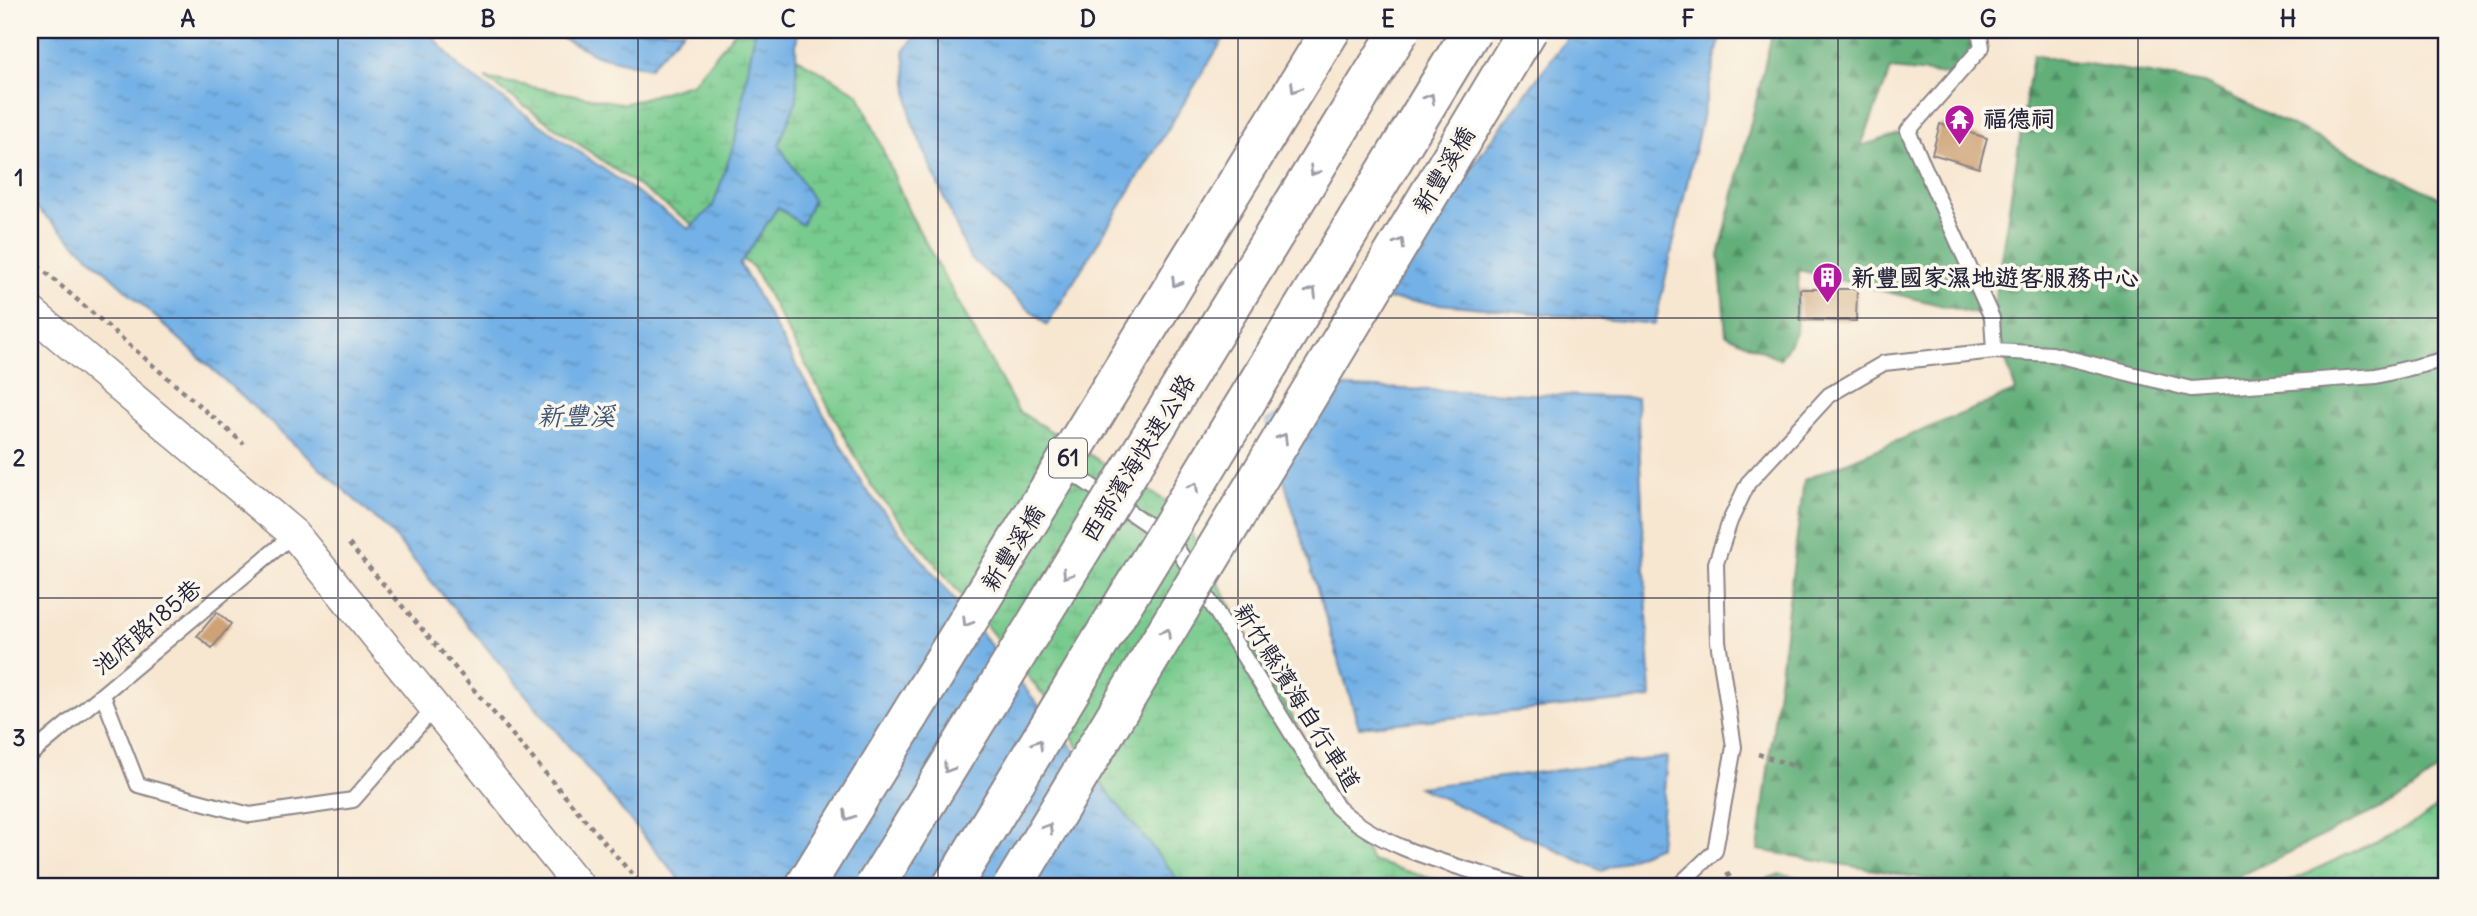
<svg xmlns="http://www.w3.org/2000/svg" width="2477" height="916" viewBox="0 0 2477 916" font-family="Delius,'LXGW WenKai TC',sans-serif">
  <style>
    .forest { fill: url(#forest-firs); stroke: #42685a; stroke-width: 2 }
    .wetland { fill: url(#wetland-marsh); stroke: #4d7664; stroke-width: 2 }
    .water { fill: url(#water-ripples); stroke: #4a6a90; stroke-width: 2 }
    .building { fill: #cea274 }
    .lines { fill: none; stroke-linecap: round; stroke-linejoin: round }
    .service-casing { stroke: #8c8486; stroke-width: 18 }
    .minor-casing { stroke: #8c8486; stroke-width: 33 }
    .primary-casing { stroke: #8c8486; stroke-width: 42 }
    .path { stroke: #8c8486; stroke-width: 4.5; stroke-dasharray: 5 5; stroke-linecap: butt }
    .service { stroke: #fff; stroke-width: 14 }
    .minor { stroke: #fff; stroke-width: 30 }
    .primary { stroke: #fff; stroke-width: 38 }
    .primary-bridge-casing { stroke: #8c8486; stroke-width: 42; stroke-linecap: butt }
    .trunk-bridge-casing { stroke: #8c8486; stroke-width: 42; stroke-linecap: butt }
    .primary-bridge { stroke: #fff; stroke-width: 38 }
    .trunk-bridge { stroke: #fff; stroke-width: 38 }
    .oneway { stroke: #9c9ca7 }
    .grid { fill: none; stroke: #22223b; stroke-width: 2; stroke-opacity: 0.55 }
    .labels { text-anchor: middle; stroke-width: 7; stroke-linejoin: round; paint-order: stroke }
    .shield { fill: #fbf7ec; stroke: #636270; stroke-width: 2 }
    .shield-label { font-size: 23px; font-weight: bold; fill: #22223b }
    .poi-label { font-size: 24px; font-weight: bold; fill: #22223b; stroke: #fbf7ec; text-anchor: start }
    .street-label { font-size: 24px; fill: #22223b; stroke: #fbf7ec }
    .water-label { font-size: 26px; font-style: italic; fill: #3e5477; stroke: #fbf7ec }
    .neatline { fill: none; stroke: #22223b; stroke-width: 2.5 }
    .grid-label { font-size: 23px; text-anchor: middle; font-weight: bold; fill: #22223b }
  </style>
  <defs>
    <pattern id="forest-firs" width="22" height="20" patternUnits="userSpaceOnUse" patternTransform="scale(1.75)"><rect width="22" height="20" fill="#62af79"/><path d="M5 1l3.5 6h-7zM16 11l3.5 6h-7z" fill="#508e64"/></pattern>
    <pattern id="wetland-marsh" width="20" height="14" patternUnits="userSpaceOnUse" patternTransform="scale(1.75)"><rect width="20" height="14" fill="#78cb8e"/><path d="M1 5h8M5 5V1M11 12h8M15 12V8" fill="none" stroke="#68ae7b"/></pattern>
    <pattern id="water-ripples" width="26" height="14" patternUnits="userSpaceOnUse" patternTransform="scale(1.75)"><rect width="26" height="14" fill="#73b1e6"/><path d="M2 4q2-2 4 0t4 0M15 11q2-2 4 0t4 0" fill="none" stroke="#5e90bc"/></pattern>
  </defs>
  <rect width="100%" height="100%" fill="#fbf7ec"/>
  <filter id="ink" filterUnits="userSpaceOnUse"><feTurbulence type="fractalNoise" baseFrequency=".0143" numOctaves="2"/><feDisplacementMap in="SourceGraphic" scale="14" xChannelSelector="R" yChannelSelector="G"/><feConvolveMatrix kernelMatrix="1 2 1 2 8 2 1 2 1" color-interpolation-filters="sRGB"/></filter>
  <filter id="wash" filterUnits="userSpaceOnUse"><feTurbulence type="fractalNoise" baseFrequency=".00686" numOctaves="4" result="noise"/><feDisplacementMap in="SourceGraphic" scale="28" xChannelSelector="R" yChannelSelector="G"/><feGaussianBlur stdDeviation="1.57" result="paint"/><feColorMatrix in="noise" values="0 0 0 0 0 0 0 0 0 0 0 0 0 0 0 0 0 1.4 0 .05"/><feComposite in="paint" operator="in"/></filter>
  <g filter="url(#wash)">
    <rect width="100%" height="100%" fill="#f7e7d1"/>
    <polygon class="forest" points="1773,30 1979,30 1982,47 1957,76 1891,69 1861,146 1908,131 1992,316 2033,55 2204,83 2447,201 2447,764 2402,798 2219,886 1967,886 1758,850 1804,480 2016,391 1992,318 1799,270 1796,333 1780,359 1726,334 1719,256"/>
    <g class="wetland">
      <polygon points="736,30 748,30 859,94 910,214 1018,411 1177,508 1372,861 1456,886 1168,886 1050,703 872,487 753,267 485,78 624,104 693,83"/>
      <polygon points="2447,799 2447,886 2279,886 2416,823"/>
      <polygon points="1780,874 1851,886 1749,886"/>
    </g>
    <g class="water">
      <polygon points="30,30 427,30 461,69 689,229 713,206 735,141 755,30 799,30 796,42 797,99 779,145 813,200 802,225 778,207 740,264 864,487 1183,886 685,886 392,534 30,202"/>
      <polygon points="546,30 684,30 649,68 599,56"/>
      <polygon points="920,30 1229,30 1047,325 969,257 911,120 904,51"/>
      <polygon points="1573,30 1722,30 1655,324 1374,298"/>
      <polygon points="1326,386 1637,398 1651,698 1359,727 1266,421"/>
      <polygon points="1667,757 1659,846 1602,871 1418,787"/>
    </g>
    <g id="blocks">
      <g class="building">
        <polygon points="1940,124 1987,138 1979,168 1932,154"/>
        <polygon points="1800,289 1857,289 1856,321 1800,320"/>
        <polygon points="217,612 231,624 212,648 197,636"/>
      </g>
    </g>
  </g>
  <g filter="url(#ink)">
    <use href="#blocks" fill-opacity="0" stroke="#8c8486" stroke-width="2"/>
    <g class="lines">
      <defs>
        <g id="service">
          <polyline points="1979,30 1982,47 1908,131 1992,318 1994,351"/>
          <path d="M 1074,474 L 1173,542 L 1337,807 C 1387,853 1458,865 1521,886"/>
          <polyline points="103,695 138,785 250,815 353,800 434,708"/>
          <polyline points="30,755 294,534"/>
          <polyline points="1678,886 1715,851 1734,747 1718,641 1716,563 1730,521 1748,483 1829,395 1884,363 1994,351 2052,354 2191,389 2376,376 2447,359"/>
        </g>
        <polyline id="minor" points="30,311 294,534 579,886"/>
        <polyline id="primary" points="805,886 1331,30"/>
      </defs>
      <use href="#service" class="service-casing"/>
      <use href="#minor" class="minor-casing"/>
      <use href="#primary" class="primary-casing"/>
      <g class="path">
        <polyline points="30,259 244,444"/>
        <polyline points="349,544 642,886"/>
        <polyline points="1758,754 1800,768"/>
        <polyline points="1727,873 1736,886"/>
      </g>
      <use href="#service" class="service"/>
      <use href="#minor" class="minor"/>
      <use href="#primary" class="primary"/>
      <defs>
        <polyline id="primary-bridge" points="1013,886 1528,30"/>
        <g id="trunk-bridge">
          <polyline points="875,886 1400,30"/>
          <polyline points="952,886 1472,30"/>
        </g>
      </defs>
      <use href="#primary-bridge" class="primary-bridge-casing"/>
      <use href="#trunk-bridge" class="trunk-bridge-casing"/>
      <use href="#primary-bridge" class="primary-bridge"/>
      <use href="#trunk-bridge" class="trunk-bridge"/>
    </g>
    <defs><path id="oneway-chevron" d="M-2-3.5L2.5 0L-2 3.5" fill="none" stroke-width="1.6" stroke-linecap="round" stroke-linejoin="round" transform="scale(1.75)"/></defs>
    <g class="oneway">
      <use href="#oneway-chevron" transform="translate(1295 88) rotate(122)"/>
      <use href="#oneway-chevron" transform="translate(1430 98) rotate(-59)"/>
      <use href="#oneway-chevron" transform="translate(1314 171) rotate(122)"/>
      <use href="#oneway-chevron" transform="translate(1400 243) rotate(-59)"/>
      <use href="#oneway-chevron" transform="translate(1176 282) rotate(122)"/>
      <use href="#oneway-chevron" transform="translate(1312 292) rotate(-59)"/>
      <use href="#oneway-chevron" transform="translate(1283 438) rotate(-59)"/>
      <use href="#oneway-chevron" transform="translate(1194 487) rotate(-59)"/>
      <use href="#oneway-chevron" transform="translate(1067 574) rotate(122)"/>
      <use href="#oneway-chevron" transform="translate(967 622) rotate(122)"/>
      <use href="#oneway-chevron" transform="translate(1166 633) rotate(-59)"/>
      <use href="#oneway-chevron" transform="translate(1038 744) rotate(-59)"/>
      <use href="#oneway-chevron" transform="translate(948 768) rotate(122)"/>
      <use href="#oneway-chevron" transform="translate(848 816) rotate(122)"/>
      <use href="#oneway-chevron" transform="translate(1048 828) rotate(-59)"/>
    </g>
  </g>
  <path class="grid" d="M 338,30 L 338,886M 638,30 L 638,886M 938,30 L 938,886M 1238,30 L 1238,886M 1538,30 L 1538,886M 1838,30 L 1838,886M 2138,30 L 2138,886M 30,318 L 2447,318M 30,598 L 2447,598"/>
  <defs>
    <symbol id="temple-pin" viewBox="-11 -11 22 30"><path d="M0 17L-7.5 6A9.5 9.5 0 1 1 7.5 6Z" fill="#b5179e" stroke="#fbf7ec"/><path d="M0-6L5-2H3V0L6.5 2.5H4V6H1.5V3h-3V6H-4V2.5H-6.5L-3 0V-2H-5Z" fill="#fff"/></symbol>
    <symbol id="building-pin" viewBox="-11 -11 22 30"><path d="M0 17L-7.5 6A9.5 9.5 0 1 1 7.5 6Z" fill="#b5179e" stroke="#fbf7ec"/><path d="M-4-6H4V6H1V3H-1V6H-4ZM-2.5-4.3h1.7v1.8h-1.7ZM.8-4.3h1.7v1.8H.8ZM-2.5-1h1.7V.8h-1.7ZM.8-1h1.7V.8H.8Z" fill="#fff"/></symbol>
  </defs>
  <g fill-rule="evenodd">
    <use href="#temple-pin" x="1942" y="102" width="35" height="47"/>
    <use href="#building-pin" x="1810" y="260" width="35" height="47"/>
  </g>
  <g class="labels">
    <rect class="shield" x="1049" y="438.5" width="38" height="39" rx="5"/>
    <g class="shield-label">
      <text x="1068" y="466">61</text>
    </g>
    <g class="poi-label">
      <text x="1983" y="127">福德祠</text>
      <text x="1851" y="286">新豐國家濕地遊客服務中心</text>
    </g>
    <g class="street-label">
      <text transform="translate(1444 170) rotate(-59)" y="8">新豐溪橋</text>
      <text transform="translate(1138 458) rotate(-58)" y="8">西部濱海快速公路</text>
      <text transform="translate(1013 548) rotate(-58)" y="8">新豐溪橋</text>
      <text transform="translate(147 627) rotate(-40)" y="8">池府路185巷</text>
      <text transform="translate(1297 697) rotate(58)" y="8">新竹縣濱海自行車道</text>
    </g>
    <g class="water-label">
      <text x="576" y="425">新豐溪</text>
    </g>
  </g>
  <rect width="2477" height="916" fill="none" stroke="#fbf7ec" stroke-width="77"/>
  <rect x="38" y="38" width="2400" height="840" class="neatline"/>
  <g class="grid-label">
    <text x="188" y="27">A</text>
    <text x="488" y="27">B</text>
    <text x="788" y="27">C</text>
    <text x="1088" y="27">D</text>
    <text x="1388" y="27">E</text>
    <text x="1688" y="27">F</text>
    <text x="1988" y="27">G</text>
    <text x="2288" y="27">H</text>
    <text x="19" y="186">1</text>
    <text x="19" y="466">2</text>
    <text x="19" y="746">3</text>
  </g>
</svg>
